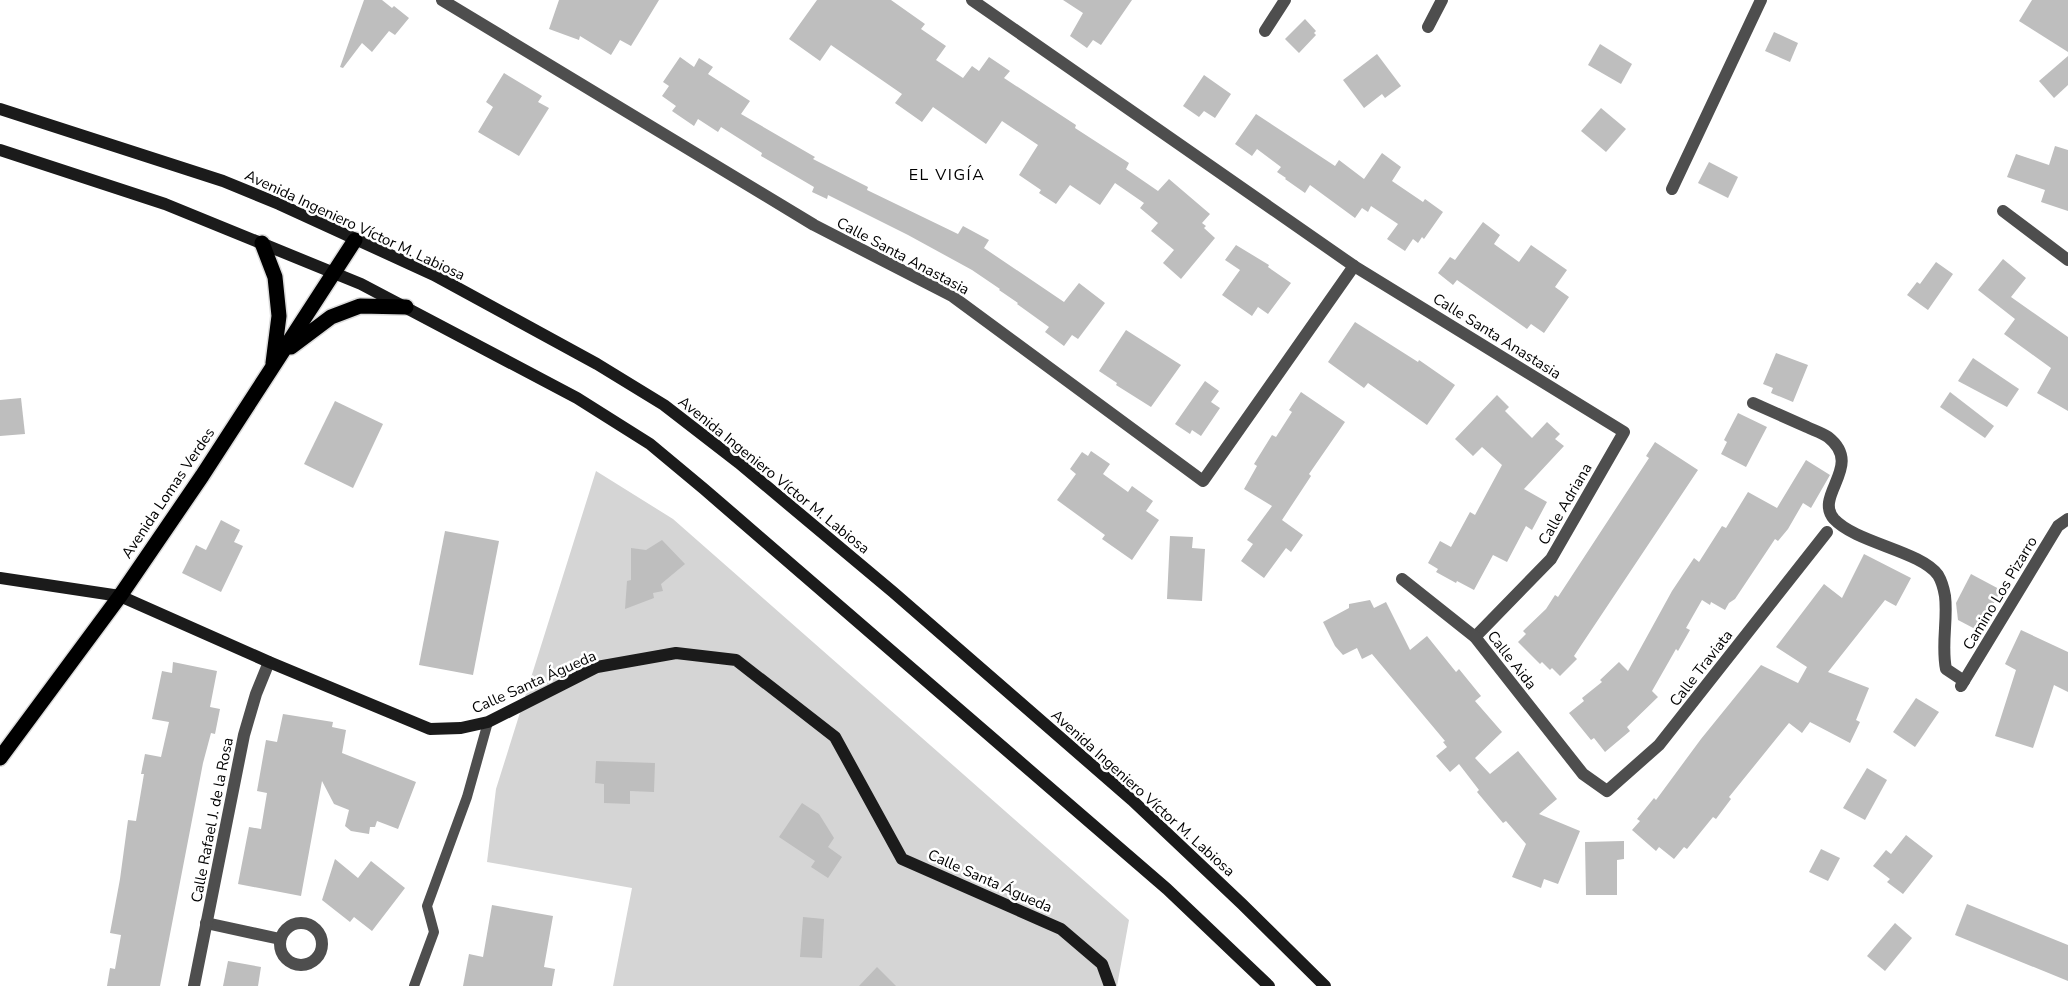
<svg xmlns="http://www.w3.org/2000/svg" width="2068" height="986" viewBox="0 0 2068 986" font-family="'Nunito Sans',sans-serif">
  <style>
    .green { fill: #d5d5d5 }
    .building { fill: #bebebe }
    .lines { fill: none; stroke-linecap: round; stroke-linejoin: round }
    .primary-casing { stroke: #dbdbdb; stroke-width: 18 }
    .lane { stroke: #4e4e4e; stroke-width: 10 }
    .street { stroke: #4e4e4e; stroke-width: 12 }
    .secondary { stroke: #1b1b1b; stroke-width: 12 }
    .primary { stroke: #000; stroke-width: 15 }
    .labels { text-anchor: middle; stroke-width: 5; stroke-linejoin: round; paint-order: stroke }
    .street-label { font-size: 15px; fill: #000; stroke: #fff }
    .neighbourhood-label { font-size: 16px; letter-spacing: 1.5px; fill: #000; stroke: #fff }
  </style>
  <rect width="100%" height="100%" fill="#fff"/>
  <polygon class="green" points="596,471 673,519 1129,920 1117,986 613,986 632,888 487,862 496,789"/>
  <g class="building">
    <polygon points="364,0 382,0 392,8 394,6 409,18 395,35 389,31 372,52 362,43 343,68 340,67"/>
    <polygon points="559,0 659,0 631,46 620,40 611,55 580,36 579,40 549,29"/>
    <polygon points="817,0 891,0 925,24 921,29 946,46 936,60 963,78 972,66 979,71 989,57 1010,71 1004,78 1076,125 1075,128 1129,163 1126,169 1158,191 1169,179 1210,214 1202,223 1206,226 1204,228 1215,238 1181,279 1163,263 1174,250 1151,231 1158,223 1140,208 1144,203 1115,183 1100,205 1070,185 1056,204 1039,193 1041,190 1019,175 1038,145 1002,121 986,144 933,107 922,122 895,103 902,94 831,45 820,61 789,39"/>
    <polygon points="1063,0 1132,0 1101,45 1093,40 1087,48 1070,36 1083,13"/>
    <polygon points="2032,0 2068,0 2068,52 2019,21"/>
    <polygon points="1305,19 1316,31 1314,33 1316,35 1299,53 1285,39"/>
    <polygon points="1774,32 1798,43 1790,62 1765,51"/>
    <polygon points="1600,44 1632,64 1621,84 1588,65"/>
    <polygon points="1377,54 1401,86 1385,98 1382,94 1364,108 1343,80"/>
    <polygon points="2068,56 2068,85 2054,98 2039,81"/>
    <polygon points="680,57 694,67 699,58 713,67 708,74 750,101 741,114 815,157 813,159 868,187 867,190 958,234 963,226 989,240 984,248 1064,302 1079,283 1105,303 1078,339 1072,335 1064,346 1045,332 1049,327 1017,304 1018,303 999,290 1000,289 972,270 908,235 828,195 827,199 812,192 814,187 761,156 762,153 721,127 718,132 698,119 694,126 672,111 676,106 662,96 669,86 663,82"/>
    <polygon points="504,73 542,96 538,102 549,108 519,156 478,132 493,107 486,102"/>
    <polygon points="1204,75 1231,94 1215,118 1204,111 1199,117 1183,106"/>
    <polygon points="1601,108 1626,129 1606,152 1581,131"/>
    <polygon points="1256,114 1335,166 1339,160 1364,179 1382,153 1401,167 1392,181 1423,202 1425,199 1443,212 1424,239 1422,237 1418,243 1413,239 1405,251 1387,239 1398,224 1371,206 1368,212 1362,208 1355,218 1310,185 1305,193 1285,179 1286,178 1277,172 1281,167 1257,149 1252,156 1235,144"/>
    <polygon points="2055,146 2068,150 2068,211 2041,202 2045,190 2007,177 2016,154 2049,165"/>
    <polygon points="1709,162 1738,177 1728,198 1698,183"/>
    <polygon points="1483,222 1500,235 1494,244 1519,262 1531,245 1567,270 1555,287 1569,297 1544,333 1531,324 1527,329 1457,280 1453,285 1438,273 1450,257 1455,260"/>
    <polygon points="1236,245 1269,265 1268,267 1291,283 1268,314 1258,307 1252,316 1222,295 1240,270 1225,260"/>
    <polygon points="2003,259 2026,278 2011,297 2068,337 2068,411 2037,393 2051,368 2004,334 2015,319 1978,290"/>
    <polygon points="1936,262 1953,274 1928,310 1907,295 1917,282 1920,284"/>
    <polygon points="1355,322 1418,362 1419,360 1455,385 1427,425 1368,383 1364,388 1328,362"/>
    <polygon points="1126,330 1181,365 1151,407 1116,385 1117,383 1099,371"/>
    <polygon points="1776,353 1808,365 1793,402 1771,393 1773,388 1763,384"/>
    <polygon points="1973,358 2019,389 2007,407 1958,381"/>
    <polygon points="1205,381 1219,391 1211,402 1220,408 1201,436 1192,430 1190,434 1175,424"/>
    <polygon points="1301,392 1345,422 1309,474 1311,476 1282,520 1303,535 1291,552 1286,548 1264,578 1241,561 1253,544 1247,540 1272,506 1244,489 1257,466 1254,464 1272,435 1276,437 1292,412 1289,410"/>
    <polygon points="1950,392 1994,426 1985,438 1940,407"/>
    <polygon points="1497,395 1509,407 1505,411 1532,438 1547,422 1560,434 1555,439 1564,446 1524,489 1547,502 1532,530 1526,526 1507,562 1493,555 1474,590 1457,581 1456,583 1436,572 1438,569 1428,563 1440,541 1451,547 1470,512 1475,515 1502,465 1482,447 1473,456 1455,439"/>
    <polygon points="21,398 25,434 0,436 0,400"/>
    <polygon points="335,401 383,424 353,488 304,464"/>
    <polygon points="1738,413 1767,427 1746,467 1721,454 1727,442 1724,440"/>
    <polygon points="1655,442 1698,470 1574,656 1577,659 1560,676 1552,668 1550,670 1542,662 1540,664 1518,642 1526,634 1523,631 1546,609 1555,595 1558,597 1649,458 1646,456"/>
    <polygon points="1091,451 1110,464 1103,474 1128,492 1132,486 1153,501 1146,511 1159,520 1132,560 1102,539 1105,535 1057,500 1076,474 1070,469 1082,452 1088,456"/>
    <polygon points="1806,460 1830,475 1811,508 1803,503 1788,529 1778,541 1775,539 1735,599 1729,603 1725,610 1711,602 1710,605 1702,600 1686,628 1690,630 1678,651 1676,649 1652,691 1658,697 1627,727 1630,731 1605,752 1594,738 1591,740 1569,713 1584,701 1582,698 1602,682 1600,680 1619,662 1628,671 1672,591 1694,558 1699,562 1722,526 1726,528 1748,492 1777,508"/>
    <polygon points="221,520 240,530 234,542 243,546 221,592 182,573 196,545 206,550"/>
    <polygon points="445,531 499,541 473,675 419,665"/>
    <polygon points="1170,536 1193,537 1192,548 1205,549 1202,601 1167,599"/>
    <polygon points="662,540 685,564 661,584 663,591 653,593 654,598 625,609 627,581 631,580 631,548 646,550"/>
    <polygon points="1864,554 1911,578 1896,606 1885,600 1828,672 1869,688 1856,720 1860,722 1850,743 1810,722 1802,733 1789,723 1729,797 1731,799 1716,819 1713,817 1687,849 1684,847 1674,859 1659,847 1656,851 1632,830 1640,821 1637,819 1654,798 1656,800 1701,739 1761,665 1798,683 1807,667 1776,647 1824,584 1842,598"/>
    <polygon points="1971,574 2001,590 1979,631 1958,620 1956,603"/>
    <polygon points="1370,600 1374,608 1386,602 1410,650 1427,636 1456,672 1459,669 1481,696 1475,701 1502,732 1475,758 1490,774 1518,751 1557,799 1539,814 1580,831 1558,884 1544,879 1541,888 1512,877 1526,844 1506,821 1503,823 1477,792 1479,790 1459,764 1450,772 1436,756 1447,747 1443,742 1445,741 1372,654 1362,659 1357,648 1343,655 1335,646 1323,622 1349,608 1349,604"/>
    <polygon points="2021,630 2068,652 2068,692 2054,685 2033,748 1995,736 2016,670 2005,664"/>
    <polygon points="173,662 217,671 210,707 220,709 215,734 211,733 203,763 160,986 107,986 110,968 115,969 121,935 110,933 120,879 128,820 136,821 144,774 141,774 145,754 161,757 169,722 152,719 162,671 172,673"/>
    <polygon points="1916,698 1939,712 1915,747 1893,732"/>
    <polygon points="283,714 333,722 332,727 346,730 342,753 416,782 398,829 377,821 375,827 370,827 369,834 351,831 345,826 349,810 334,804 322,781 301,896 238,884 249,827 261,829 267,793 257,791 266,740 277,742"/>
    <polygon points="596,761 655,763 654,792 630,791 630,804 604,803 604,784 595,783"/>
    <polygon points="1867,768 1887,780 1865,820 1843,808"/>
    <polygon points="802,803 819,814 834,838 828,847 842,857 828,878 811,867 815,861 779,837"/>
    <polygon points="1906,835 1933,856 1903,894 1887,882 1890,879 1873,866 1886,850 1891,854"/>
    <polygon points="1624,841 1624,859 1617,860 1617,895 1586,895 1585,842"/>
    <polygon points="1821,849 1840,858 1828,881 1809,872"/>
    <polygon points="335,859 358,878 371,861 405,888 372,931 354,917 350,922 322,900"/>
    <polygon points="1967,904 2068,945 2068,981 1955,935"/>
    <polygon points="492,905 553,916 544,967 555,969 552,986 463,986 469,954 483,957"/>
    <polygon points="803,917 824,919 822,958 800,957"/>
    <polygon points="1895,923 1912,938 1885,971 1867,956"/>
    <polygon points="228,961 261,967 258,986 223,986"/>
    <polygon points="877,967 896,986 859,986"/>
  </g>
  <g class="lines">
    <defs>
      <g id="primary">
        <polyline points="262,243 275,277 279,316 273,363"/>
        <polyline points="291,347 331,317 360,306 406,307"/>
        <polyline points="0,758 120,596 202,476 355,240"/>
      </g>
    </defs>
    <use href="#primary" class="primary-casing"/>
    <polyline class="lane" points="414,986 434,932 427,906 467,797 488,722"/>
    <g class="street">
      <polyline points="442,0 814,225 952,296 1203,481 1354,266"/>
      <polyline points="972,0 1354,266 1624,432 1551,559 1475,637"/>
      <polyline points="1428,27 1442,0"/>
      <polyline points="1265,31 1285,0"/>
      <polyline points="1672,189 1761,0"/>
      <polyline points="2003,211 2068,260"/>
      <path d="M 1753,403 C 1771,411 1789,419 1807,427 C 1813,430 1822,433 1828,437 C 1865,466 1813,495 1834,519 C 1856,543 1921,551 1938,575 C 1941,580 1944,590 1945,596 C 1948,620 1941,645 1946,669 L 1964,681"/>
      <polyline points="1402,579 1475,637 1583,774 1607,791 1659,745 1827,532"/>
      <polyline points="1961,686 2058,526 2068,519"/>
      <circle cx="301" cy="944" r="21"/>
      <polyline points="206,923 280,939"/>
      <polyline points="194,986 244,735 256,694 269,662"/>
    </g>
    <g class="secondary">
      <polyline points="0,109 223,181 279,204 434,275 597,364 664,405 739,463 893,592 1132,800 1242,904 1325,986"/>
      <polyline points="0,150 165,204 361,284 577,398 650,444 704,489 1167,889 1269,986"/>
      <polyline points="0,578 120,596 269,662 430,729 461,728 488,722 597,667 676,653 736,660 835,737 902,859 1061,929 1102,964 1110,986"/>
    </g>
    <use href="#primary" class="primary"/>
  </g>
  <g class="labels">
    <g class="street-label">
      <text transform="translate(355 225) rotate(25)" y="5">Avenida Ingeniero Víctor M. Labiosa</text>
      <text transform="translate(903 256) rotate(28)" y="5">Calle Santa Anastasia</text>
      <text transform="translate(1497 336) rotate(32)" y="5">Calle Santa Anastasia</text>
      <text transform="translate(774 475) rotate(39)" y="5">Avenida Ingeniero Víctor M. Labiosa</text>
      <text transform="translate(168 493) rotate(-56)" y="5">Avenida Lomas Verdes</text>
      <text transform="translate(1565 504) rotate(-60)" y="5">Calle Adriana</text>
      <text transform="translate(2000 593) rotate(-59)" y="5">Camino Los Pizarro</text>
      <text transform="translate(1512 660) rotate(52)" y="5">Calle Aida</text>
      <text transform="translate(1701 668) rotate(-52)" y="5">Calle Traviata</text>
      <text transform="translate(534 682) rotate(-24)" y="5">Calle Santa Águeda</text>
      <text transform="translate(1143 793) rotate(42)" y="5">Avenida Ingeniero Víctor M. Labiosa</text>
      <text transform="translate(212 820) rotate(-79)" y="5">Calle Rafael J. de la Rosa</text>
      <text transform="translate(990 881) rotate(24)" y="5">Calle Santa Águeda</text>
    </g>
    <g class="neighbourhood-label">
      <text x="947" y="180">EL VIGÍA</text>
    </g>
  </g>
</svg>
